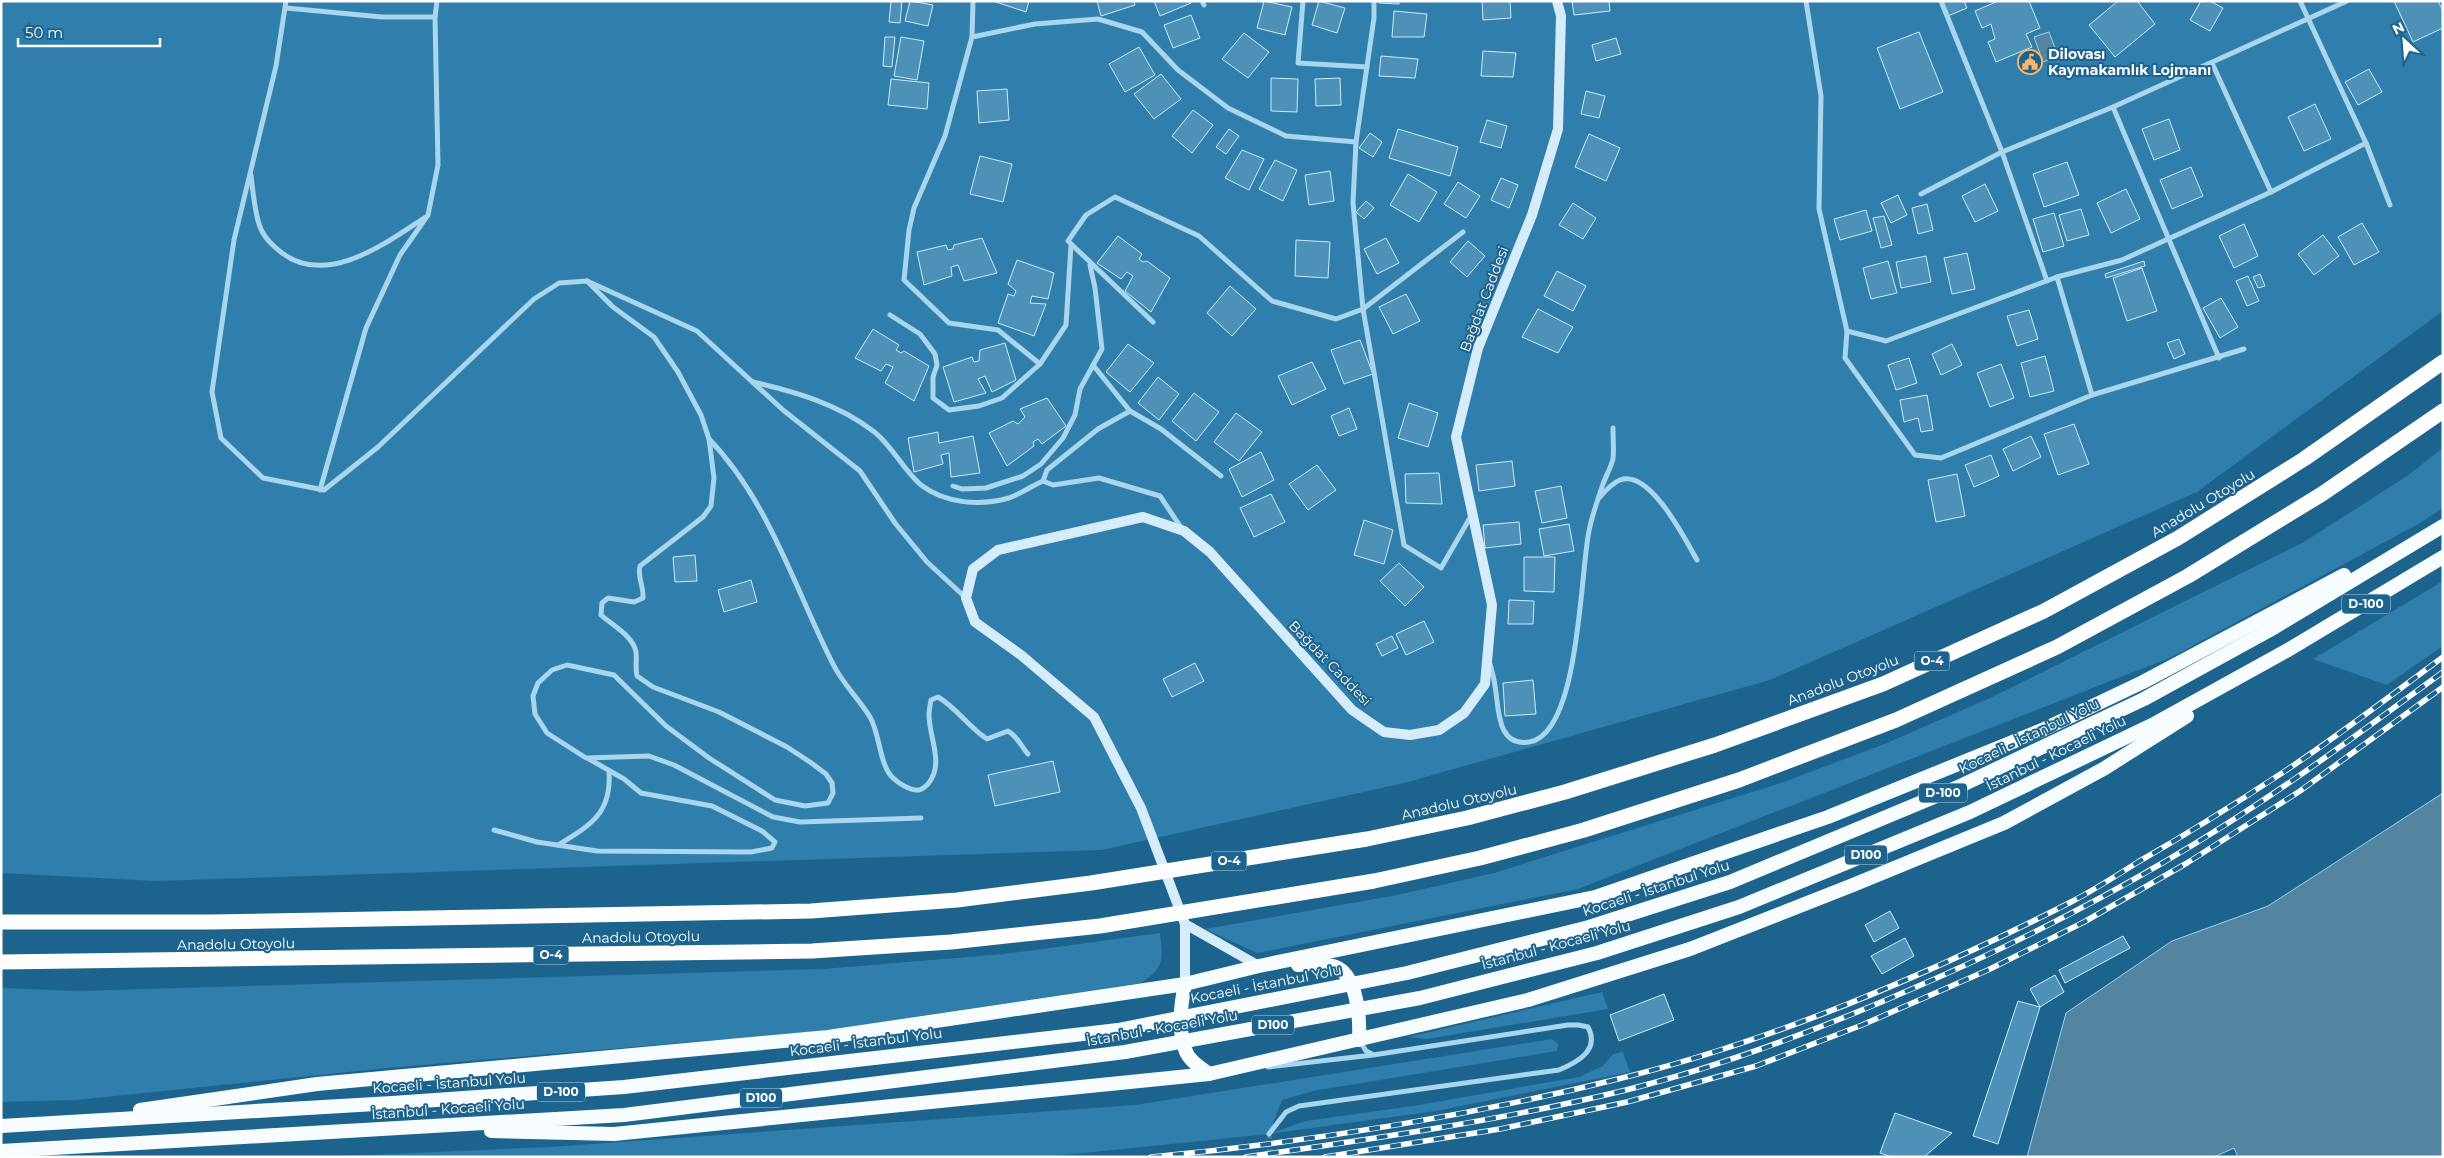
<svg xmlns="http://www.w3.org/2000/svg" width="2444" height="1158" viewBox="0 0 2444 1158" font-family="Montserrat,sans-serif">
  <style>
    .green { fill: #2f7eab }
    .water { fill: #5385a1; stroke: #9cd2ef }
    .building { fill: #4d91b8; stroke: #ceeaf9 }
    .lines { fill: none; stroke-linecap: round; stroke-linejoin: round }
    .minor-tunnel { stroke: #3e7a9e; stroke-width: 5; stroke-dasharray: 5 2.5; stroke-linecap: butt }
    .minor { stroke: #a9d5ed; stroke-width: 5 }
    .secondary { stroke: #d5ecfa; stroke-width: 10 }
    .trunk { stroke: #f7fcff; stroke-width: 14 }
    .motorway { stroke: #fff; stroke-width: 15 }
    .rail-casing { stroke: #fff; stroke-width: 5.5 }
    .rail { stroke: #1c638d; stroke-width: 4; stroke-dasharray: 11; stroke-linecap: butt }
    .labels { text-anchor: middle; stroke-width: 4; stroke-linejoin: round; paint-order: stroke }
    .shield { fill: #1c638d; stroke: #bbd0dd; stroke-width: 1 }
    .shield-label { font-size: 12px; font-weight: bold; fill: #fff }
    .poi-label { font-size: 14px; font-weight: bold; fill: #fff; stroke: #1c638d; text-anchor: start }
    .street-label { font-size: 14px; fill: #fff; stroke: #1c638d }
  </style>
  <rect width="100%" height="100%" fill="#1c638d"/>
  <g class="green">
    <polygon points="1,1 2443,1 2443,311 2197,492 1770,680 1404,783 1102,850 155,881 1,873"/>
    <polygon points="2443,448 2443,508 2420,523 2172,657 1578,889 1257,953 1205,929 1397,895 1494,873 1781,783 1887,743 1990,698 2304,542 2407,476"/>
    <polygon points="2443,581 2443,646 2387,685 2313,659"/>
    <path d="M 1160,933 C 1163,959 1165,967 1141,983 L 820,1031 L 387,1068 L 76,1100 L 1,1102 L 1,988 L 78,991 L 823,969 L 1004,954 Z"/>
    <polygon points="1602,992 1608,1009 1427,1039 1408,1037"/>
    <polygon points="1552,1039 1558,1044 1557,1051 1313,1091 1282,1100 1269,1134 1305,1121 1413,1106 1579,1077 1603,1066 1613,1054 1623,1052 1630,1072 1436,1111 1269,1134 1045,1157 324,1157 550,1147 1135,1105"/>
  </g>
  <g class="water">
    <polygon points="2049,32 2058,56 2043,62 2034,37"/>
    <polygon points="2443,793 2443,1157 2238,1157 2234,1148 2214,1157 2027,1157 2066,1013 2172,941 2268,906"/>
  </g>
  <g class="building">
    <polygon points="891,1 902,1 900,23 889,22"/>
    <polygon points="910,1 933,5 928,26 905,21"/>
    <polygon points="993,1 1029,1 1026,12"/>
    <polygon points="1097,1 1134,1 1135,5 1101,16"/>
    <polygon points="1154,1 1190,1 1191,3 1160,16"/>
    <polygon points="1264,1 1292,7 1285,35 1257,28"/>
    <polygon points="1319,1 1345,8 1337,33 1312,25"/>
    <polygon points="1379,1 1399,1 1399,4 1379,3"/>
    <polygon points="1482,1 1510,1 1511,18 1483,20"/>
    <polygon points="1572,1 1609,1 1610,11 1574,15"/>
    <polygon points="1941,1 1964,1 1967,8 1948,16"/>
    <polygon points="1998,1 2029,1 2040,28 2026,34 2032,47 1996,62 1988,42 1995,39 1991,24 1982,28 1975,11"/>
    <polygon points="2118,1 2137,1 2155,24 2115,57 2089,25"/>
    <polygon points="2201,1 2210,1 2223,8 2210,31 2190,20"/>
    <polygon points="2394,1 2438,1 2443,11 2443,28 2413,42"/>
    <polygon points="1394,11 1427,14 1424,37 1392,37"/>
    <polygon points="1191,15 1200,38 1173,48 1164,25"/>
    <polygon points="1919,32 1943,92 1900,109 1877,48"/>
    <polygon points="1244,33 1269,52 1248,78 1222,59"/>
    <polygon points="885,37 895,37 892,67 883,66"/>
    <polygon points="901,37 924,41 917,80 894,76"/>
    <polygon points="1616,38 1621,54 1596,61 1592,45"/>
    <polygon points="1139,47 1155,75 1125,92 1109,64"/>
    <polygon points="1483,51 1516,53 1513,77 1481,76"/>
    <polygon points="1381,56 1418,59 1415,78 1379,76"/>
    <polygon points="2369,69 2382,92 2358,105 2345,82"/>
    <polygon points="1161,74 1181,99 1154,119 1134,94"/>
    <polygon points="1271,78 1298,79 1297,112 1271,111"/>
    <polygon points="1340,78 1341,105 1316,106 1315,79"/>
    <polygon points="891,79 929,83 927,109 888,105"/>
    <polygon points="1007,89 1009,120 979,123 977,91"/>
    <polygon points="1586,91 1605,96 1599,118 1581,114"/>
    <polygon points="2315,104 2331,139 2304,151 2288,117"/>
    <polygon points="1193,110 1213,125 1192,153 1172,136"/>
    <polygon points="2169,119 2180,150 2154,160 2142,129"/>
    <polygon points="1487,120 1507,126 1501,148 1480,142"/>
    <polygon points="1229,129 1239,136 1226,154 1216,147"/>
    <polygon points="1398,129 1458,147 1450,176 1389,158"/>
    <polygon points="1370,133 1382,142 1373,157 1359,148"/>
    <polygon points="1589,134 1620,148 1606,181 1575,167"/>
    <polygon points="1242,150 1264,159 1249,190 1225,178"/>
    <polygon points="980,156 1012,164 1003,202 970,194"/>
    <polygon points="1275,160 1297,170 1283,201 1259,189"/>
    <polygon points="2067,162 2079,195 2044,207 2033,174"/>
    <polygon points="2191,167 2203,196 2172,209 2160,180"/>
    <polygon points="1330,171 1334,201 1309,205 1305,175"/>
    <polygon points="1408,174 1437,192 1419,222 1390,205"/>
    <polygon points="1501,178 1518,185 1509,208 1491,200"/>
    <polygon points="1458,182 1480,196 1466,218 1444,204"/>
    <polygon points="1985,184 1998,211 1975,222 1962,196"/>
    <polygon points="2126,189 2140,219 2111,233 2097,203"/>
    <polygon points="1898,195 1907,215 1891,223 1881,203"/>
    <polygon points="1366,201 1374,208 1364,219 1356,212"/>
    <polygon points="1573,203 1596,218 1583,239 1559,225"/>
    <polygon points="1927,204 1933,230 1918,234 1912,208"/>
    <polygon points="2081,209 2089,235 2067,241 2059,215"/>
    <polygon points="1866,210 1872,231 1840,240 1834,219"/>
    <polygon points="2054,213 2064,246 2043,252 2033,219"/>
    <polygon points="1884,216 1892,245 1881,248 1873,218"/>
    <polygon points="2362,223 2379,252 2354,265 2338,237"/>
    <polygon points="2244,224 2258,256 2234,268 2219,236"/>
    <polygon points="2323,235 2339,256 2314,275 2298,254"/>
    <polygon points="1118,236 1142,254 1139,259 1143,262 1147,261 1170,278 1151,312 1125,291 1133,276 1127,272 1121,279 1097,263"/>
    <polygon points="982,238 997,273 964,281 958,265 951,267 952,276 924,285 917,252 946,245 948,250 953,249 954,245"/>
    <polygon points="1386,238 1399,263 1377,274 1364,249"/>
    <polygon points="1296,240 1330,242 1328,278 1295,276"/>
    <polygon points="1468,241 1485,256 1467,277 1450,262"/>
    <polygon points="1967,253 1975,289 1952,294 1944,258"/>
    <polygon points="1926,256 1931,282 1901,288 1896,262"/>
    <polygon points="1017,260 1054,273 1048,299 1032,296 1030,303 1046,304 1034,336 998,323 1008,294 1014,296 1016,291 1008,284"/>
    <polygon points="1888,261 1897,293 1871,299 1863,268"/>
    <polygon points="2144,261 2145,266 2106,278 2105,274"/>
    <polygon points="2142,268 2157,311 2127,321 2113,278"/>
    <polygon points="1557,271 1586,286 1573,311 1544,296"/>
    <polygon points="2260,274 2265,286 2258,288 2253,277"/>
    <polygon points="2248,276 2259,301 2247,306 2236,281"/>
    <polygon points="1230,286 1256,309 1232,336 1207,313"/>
    <polygon points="1406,294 1420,321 1393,334 1379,307"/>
    <polygon points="2221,298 2238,327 2220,338 2203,308"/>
    <polygon points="1538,309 1573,327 1558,353 1522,337"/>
    <polygon points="2029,310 2038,339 2017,346 2007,316"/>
    <polygon points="873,329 899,345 896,350 901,353 904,351 929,366 914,401 885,383 893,367 886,364 881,371 855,358"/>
    <polygon points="2179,339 2185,354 2174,359 2167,343"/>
    <polygon points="1360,340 1373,374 1344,384 1331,350"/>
    <polygon points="1005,343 1016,380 992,392 985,376 978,379 986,393 954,402 943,367 972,357 974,362 979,361 980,350"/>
    <polygon points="1128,344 1154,363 1130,392 1106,372"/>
    <polygon points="1952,344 1962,365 1941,375 1932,354"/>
    <polygon points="2045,356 2054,391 2030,397 2021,363"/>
    <polygon points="1909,358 1917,383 1896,390 1888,365"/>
    <polygon points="1312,362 1326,389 1292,405 1278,376"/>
    <polygon points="2001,364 2014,398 1990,407 1977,373"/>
    <polygon points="1158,377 1179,394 1159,420 1138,403"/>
    <polygon points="1194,393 1219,412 1196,441 1172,421"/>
    <polygon points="1927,395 1933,430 1921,432 1918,418 1904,422 1900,400"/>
    <polygon points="1047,398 1066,426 1042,444 1038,439 1033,442 1034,446 1007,466 989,433 1013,421 1018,424 1025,417 1020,409"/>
    <polygon points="1409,403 1438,413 1428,447 1398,438"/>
    <polygon points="1349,408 1357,429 1339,436 1331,416"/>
    <polygon points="1236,413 1262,432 1239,461 1214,442"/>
    <polygon points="2074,424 2089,464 2058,475 2044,434"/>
    <polygon points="938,432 939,443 973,436 980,473 951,477 949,453 941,455 943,464 914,472 908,438"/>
    <polygon points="2031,436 2041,457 2013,471 2003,449"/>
    <polygon points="1261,452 1274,480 1242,497 1229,469"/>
    <polygon points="1991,455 1999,476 1974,487 1965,465"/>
    <polygon points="1512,461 1515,486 1479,491 1476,465"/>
    <polygon points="1317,465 1336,490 1308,510 1289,484"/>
    <polygon points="1439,473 1442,504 1406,503 1405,474"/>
    <polygon points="1957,474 1965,516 1936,522 1928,480"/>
    <polygon points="1561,486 1567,518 1542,523 1535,491"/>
    <polygon points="1271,494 1285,522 1254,537 1240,508"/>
    <polygon points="1364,520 1393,530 1384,564 1354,555"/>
    <polygon points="1519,522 1521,544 1485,548 1483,525"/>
    <polygon points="1569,524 1574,551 1544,556 1539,529"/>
    <polygon points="695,555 697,581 675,582 673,557"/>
    <polygon points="1524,557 1555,557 1554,592 1524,591"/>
    <polygon points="1399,563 1424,587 1405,606 1380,581"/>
    <polygon points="751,580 757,602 724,612 718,590"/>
    <polygon points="1509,600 1534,601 1533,624 1508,624"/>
    <polygon points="1424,621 1434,642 1406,655 1396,634"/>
    <polygon points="1392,636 1398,648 1382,656 1376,644"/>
    <polygon points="1195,663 1204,681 1172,697 1163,679"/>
    <polygon points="1533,680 1536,714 1505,716 1503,683"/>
    <polygon points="1053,761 1060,792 995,806 988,775"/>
    <polygon points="1890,911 1899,928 1874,942 1865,925"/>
    <polygon points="2123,936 2130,948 2065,983 2059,970"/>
    <polygon points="1905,938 1914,956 1882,974 1871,956"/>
    <polygon points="2055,975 2064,992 2040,1007 2030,989"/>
    <polygon points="1664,994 1674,1020 1619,1041 1610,1015"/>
    <polygon points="2018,1001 2040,1007 1998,1144 1973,1136"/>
    <polygon points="1895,1113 1952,1133 1924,1157 1892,1157 1880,1153"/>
  </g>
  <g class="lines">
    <polyline class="minor-tunnel" points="1269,1134 1270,1157"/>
    <g class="minor">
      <polyline points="286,1 276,66 234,240 212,392 221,438 263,478 324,490 378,447 534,299 559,283 587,281 697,331 783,410 860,471 895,523 927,562 966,598"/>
      <polyline points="973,1 972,37 945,136 914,208 909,230 904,280 949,323 998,330 1040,364"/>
      <polyline points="1202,1 1204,5"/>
      <polyline points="1303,1 1298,63 1367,67"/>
      <polyline points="1374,1 1374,18 1356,142 1353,203 1363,309 1404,545 1441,568 1471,516"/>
      <polyline points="1806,1 1821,96 1819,209 1847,331 1886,341 2057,277 2122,260 2271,192 2366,143"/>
      <polyline points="1941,1 2002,152 2047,281"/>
      <polyline points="2300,1 2366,143 2390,205"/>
      <polyline points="286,8 382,17 435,17 437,1"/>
      <polyline points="972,37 1035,24 1098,19 1142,32 1178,70 1228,108 1286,136 1356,142"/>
      <polyline points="2212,63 2271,192"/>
      <polyline points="2113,107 2219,358"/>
      <path d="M 251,175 C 253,191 254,208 259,224 C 263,237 272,245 282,253 C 327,287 386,243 424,218"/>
      <polyline points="1921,194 2002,152 2113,107 2347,1"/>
      <polyline points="2057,277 2092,395"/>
      <path d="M 587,281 L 613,307 L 654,337 L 678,372 L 701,415 L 709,439 L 714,478 L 711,506 L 703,517 L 640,566 C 637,578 644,586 643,598 L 634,602 L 608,598 L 602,603 L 601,615 C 612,625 633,636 636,652 C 637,660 635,668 637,676 L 653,687 L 719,712 L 787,747 L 810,762 L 826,774 L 832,783 L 833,793 L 828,803 L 805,806 L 775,800 L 709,758 L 666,726 L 614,675 L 567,665 L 552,670 L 538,683 L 533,696 L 535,714 L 547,733 L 586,758 L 649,756 L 674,765 L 773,817 L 800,822 L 921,818"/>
      <polyline points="890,315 920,334 935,354 937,365 933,377 933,398 949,410 979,406 1002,398 1040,364 1066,325 1071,245"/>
      <polyline points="1153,322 1068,241 1086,215 1115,197 1199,236 1272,301 1336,319 1363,309 1463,232"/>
      <polyline points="1847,331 1845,358 1915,455 1941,458 2092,395 2244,349"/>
      <polyline points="1093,365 1130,411"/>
      <path d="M 753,382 C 796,392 838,404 873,431 C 892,445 903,470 921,485 C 946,504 980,506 1009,498 C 1020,494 1032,486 1043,481"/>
      <path d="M 709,439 C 769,501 795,589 833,664 C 842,683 859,699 870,717 C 880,734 879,763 892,777 C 898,783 910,791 919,790 C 923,789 926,786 928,784 C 945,764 929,738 929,715 C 929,710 930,705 931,700 L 938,697 C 957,708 968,727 987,739 L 1008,731 C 1017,736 1021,746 1028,754"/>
      <polyline points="953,486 962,489 986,488 1023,476 1041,464 1063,438 1075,415 1080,389 1102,349 1095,288 1090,265"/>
      <polyline points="320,490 366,328 400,255 428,215 438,165 435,17"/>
      <path d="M 1599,498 C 1605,491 1612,483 1620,480 C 1650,469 1685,539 1697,560"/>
      <polyline points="1182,529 1160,496 1099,478 1053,485 1043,481 1047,470 1098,429 1130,411 1161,429 1221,476"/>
      <path d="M 1490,664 C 1492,671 1494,678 1495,686 C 1499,707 1496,747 1529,742 C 1580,734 1580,573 1589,531 C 1592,515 1598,499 1603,484 C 1606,476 1611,467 1613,459 C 1614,449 1613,438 1613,428"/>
      <polyline points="494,830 537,842 597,851 751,852 772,848 775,842 762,831 712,806 641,793 624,779 589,759"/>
      <path d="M 558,845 C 591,825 612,813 609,771"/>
      <polyline points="1360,1041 1366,1051 1372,1054"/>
      <path d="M 1268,1067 L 1373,1055 L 1568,1025 L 1578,1025 L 1588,1027 C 1600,1050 1578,1062 1559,1070 L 1299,1106 L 1286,1112 L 1269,1134"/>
    </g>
    <g class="secondary">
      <polyline points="1185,924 1141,808 1094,717 1021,655 975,622 966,598 973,569 998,550 1143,517 1184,531 1210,552 1352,710 1384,732 1410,735 1439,730 1464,713 1485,684 1492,605 1456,437 1478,348 1532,215 1558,129 1561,16 1557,1"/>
      <polyline points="1185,984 1185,924 1259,966"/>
    </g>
    <g class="trunk">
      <path d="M 1298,965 C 1309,964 1322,963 1333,966 C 1358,973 1360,1019 1359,1040"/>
      <path d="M 1185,984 C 1181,1003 1178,1030 1185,1049 C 1188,1060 1200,1067 1209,1074"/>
      <polyline points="140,1110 317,1084 828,1037 1185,984 1259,966 1595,897 1828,817 2042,730 2143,682 2344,575"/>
      <polyline points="1,1126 392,1103 624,1087 1118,1030 1407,973 1589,927 1730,882 1958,787 2144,699 2275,627 2443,526"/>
      <polyline points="491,1131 614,1134 1209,1074 1528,1000 1690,949 1853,885 2004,823 2105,768 2187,716"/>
      <polyline points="1,1151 624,1115 1125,1052 1420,998 1597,953 1739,907 1970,812 2156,723 2288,650 2443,557"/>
    </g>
    <g class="motorway">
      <polyline points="1,922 210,922 811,911 957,900 1091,883 1367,839 1467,818 1565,792 1715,745 1883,684 2044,611 2178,538 2304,459 2443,362"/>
      <polyline points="1,962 812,951 951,942 1100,926 1374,881 1480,858 1584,830 1739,780 1896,720 2057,647 2188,576 2322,494 2443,411"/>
    </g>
    <defs>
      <g id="rail">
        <path d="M 1151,1157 C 1308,1142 1465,1117 1618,1079 C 1770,1042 1932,973 2071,902 C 2094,890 2116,876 2138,862 C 2187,834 2235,804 2282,773 C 2337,737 2390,696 2443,657"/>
        <path d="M 1246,1157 C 1372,1139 1498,1121 1622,1091 C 1720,1067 1815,1031 1907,991 C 2042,933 2172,864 2293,780 C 2344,745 2393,708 2443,672"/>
        <polyline points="1325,1157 1500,1129 1627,1102 1756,1066 1862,1025 1988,970 2084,922 2187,863 2300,791 2443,687"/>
      </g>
    </defs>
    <use href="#rail" class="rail-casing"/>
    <use href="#rail" class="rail"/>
  </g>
  <defs>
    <symbol id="civic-ring" viewBox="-11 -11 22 22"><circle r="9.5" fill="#1c638d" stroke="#feb566" stroke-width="1.5"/><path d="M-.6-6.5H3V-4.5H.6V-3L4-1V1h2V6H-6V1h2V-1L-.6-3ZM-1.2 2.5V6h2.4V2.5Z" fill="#feb566"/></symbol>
  </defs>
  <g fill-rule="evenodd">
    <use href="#civic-ring" x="2016" y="48" width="28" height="28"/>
  </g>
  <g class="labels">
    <g class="shield">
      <rect x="2342" y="594.5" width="48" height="19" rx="4"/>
      <rect x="1914.5" y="651.5" width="35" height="19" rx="4"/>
      <rect x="1919" y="783.5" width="48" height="19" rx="4"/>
      <rect x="1845" y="845.5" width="42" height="19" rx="4"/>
      <rect x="1211.5" y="851.5" width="35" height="19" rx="4"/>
      <rect x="533.5" y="945.5" width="35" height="19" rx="4"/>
      <rect x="1252" y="1015.5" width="42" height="19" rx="4"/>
      <rect x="537" y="1082.5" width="48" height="19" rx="4"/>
      <rect x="740" y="1088.5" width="42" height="19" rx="4"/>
    </g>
    <g class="shield-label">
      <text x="2366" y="608">D-100</text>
      <text x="1932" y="665">O-4</text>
      <text x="1943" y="797">D-100</text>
      <text x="1866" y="859">D100</text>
      <text x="1229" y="865">O-4</text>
      <text x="551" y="959">O-4</text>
      <text x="1273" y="1029">D100</text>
      <text x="561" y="1096">D-100</text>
      <text x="761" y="1102">D100</text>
    </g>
    <g class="poi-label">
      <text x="2048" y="59">Dilovası<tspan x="2048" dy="16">Kaymakamlık Lojmanı</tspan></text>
    </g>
    <g class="street-label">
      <text transform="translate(1484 299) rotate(-69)" y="5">Bağdat Caddesi</text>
      <text transform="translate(2203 503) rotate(-31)" y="5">Anadolu Otoyolu</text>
      <text transform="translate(1330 663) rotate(46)" y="5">Bağdat Caddesi</text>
      <text transform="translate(1843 680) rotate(-21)" y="5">Anadolu Otoyolu</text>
      <text transform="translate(2029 736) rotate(-26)" y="5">Kocaeli - İstanbul Yolu</text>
      <text transform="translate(2056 753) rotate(-26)" y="5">İstanbul - Kocaeli Yolu</text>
      <text transform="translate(1459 802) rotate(-13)" y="5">Anadolu Otoyolu</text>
      <text transform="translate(1656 888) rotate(-18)" y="5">Kocaeli - İstanbul Yolu</text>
      <text transform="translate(641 937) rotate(-1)" y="5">Anadolu Otoyolu</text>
      <text transform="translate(236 944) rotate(-1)" y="5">Anadolu Otoyolu</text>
      <text transform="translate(1556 945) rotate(-15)" y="5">İstanbul - Kocaeli Yolu</text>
      <text transform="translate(1266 984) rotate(-11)" y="5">Kocaeli - İstanbul Yolu</text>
      <text transform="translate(1162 1028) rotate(-10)" y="5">İstanbul - Kocaeli Yolu</text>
      <text transform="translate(866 1042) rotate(-7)" y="5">Kocaeli - İstanbul Yolu</text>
      <text transform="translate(449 1083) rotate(-4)" y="5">Kocaeli - İstanbul Yolu</text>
      <text transform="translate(448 1109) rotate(-4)" y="5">İstanbul - Kocaeli Yolu</text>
    </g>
  </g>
  <rect width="2444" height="1158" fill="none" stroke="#ffffff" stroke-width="5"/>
  <g transform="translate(2404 40) rotate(334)" stroke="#1c638d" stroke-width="4" paint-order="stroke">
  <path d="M0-4L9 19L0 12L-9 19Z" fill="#ffffff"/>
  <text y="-8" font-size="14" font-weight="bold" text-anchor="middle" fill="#ffffff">N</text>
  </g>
  <path d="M18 38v8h142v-8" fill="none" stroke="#ffffff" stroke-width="2.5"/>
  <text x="25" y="38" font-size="15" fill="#ffffff" stroke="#1c638d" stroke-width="4" paint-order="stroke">50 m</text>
</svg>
